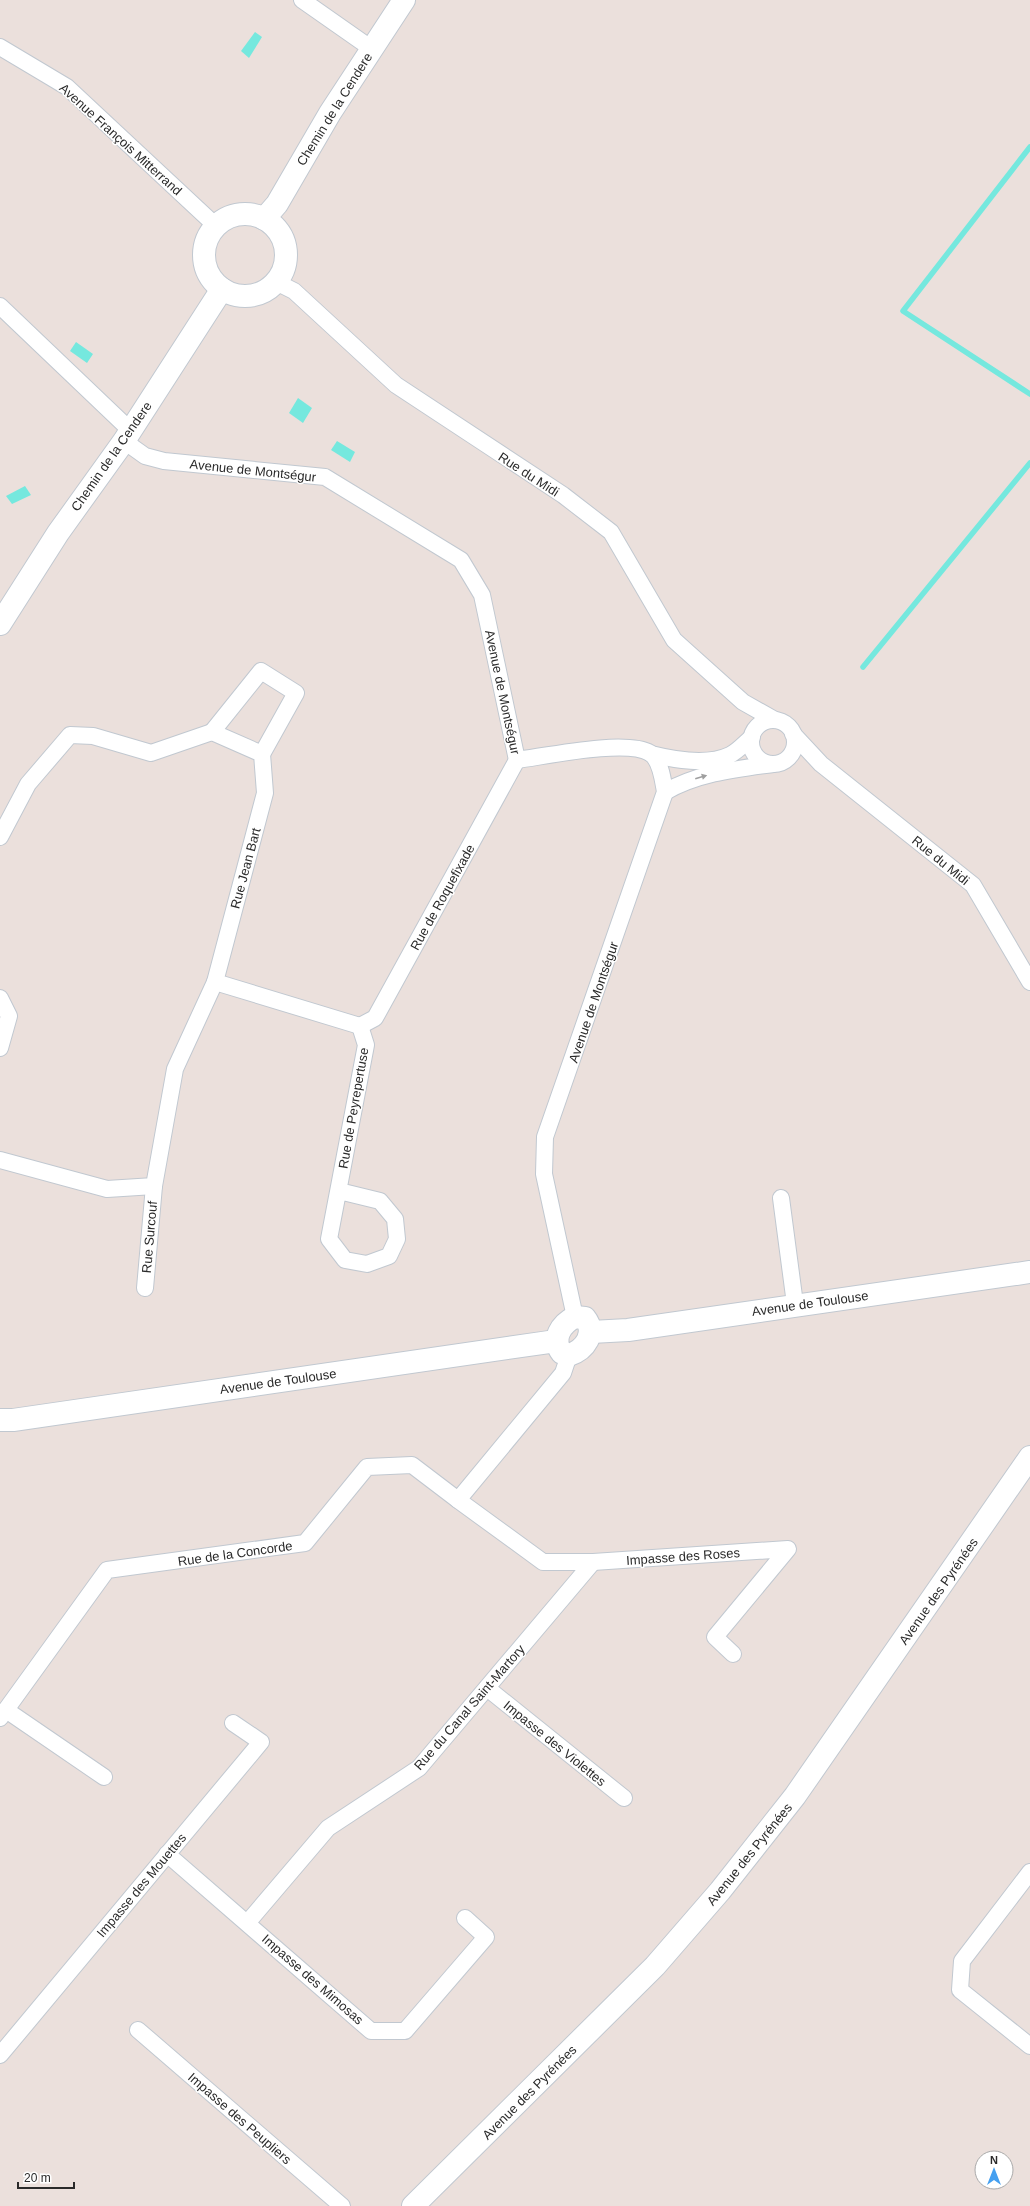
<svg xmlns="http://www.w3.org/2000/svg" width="1030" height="2206" viewBox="0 0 1030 2206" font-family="Helvetica,sans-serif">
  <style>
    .water { fill: #75e8de }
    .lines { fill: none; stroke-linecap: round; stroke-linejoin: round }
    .stream { stroke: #75e8de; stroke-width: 5.5 }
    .street-casing { stroke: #c1c8d0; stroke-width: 18 }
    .secondary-casing { stroke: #c1c8d0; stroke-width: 24 }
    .street { stroke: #fff; stroke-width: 16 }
    .secondary { stroke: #fff; stroke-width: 22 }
    .oneway { fill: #9f9f9f }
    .labels { text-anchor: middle; stroke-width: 3; stroke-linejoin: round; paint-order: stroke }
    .street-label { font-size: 13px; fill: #2a2a2a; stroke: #fff }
  </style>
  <rect width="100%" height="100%" fill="#ebe0dc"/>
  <g class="water">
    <polygon points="255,32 262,37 249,58 241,51"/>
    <polygon points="76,342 93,354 87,363 70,351"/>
    <polygon points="298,398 312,408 303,423 289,413"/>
    <polygon points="337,441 355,452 350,462 331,450"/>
    <polygon points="25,486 31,495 12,504 6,496"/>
  </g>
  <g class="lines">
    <g class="stream">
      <polyline points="1030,147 903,311 1030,394"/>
      <polyline points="863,667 1030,463"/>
    </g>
    <defs>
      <g id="street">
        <polyline points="302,0 372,49"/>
        <polyline points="0,47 67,87 216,226"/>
        <polyline points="276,282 294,291 396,385 563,495 611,532 674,640 743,702 775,720"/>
        <polyline points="0,306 130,430"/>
        <path d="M 124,441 L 145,456 L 164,461 L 325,477 L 461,560 L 482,595 L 517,760 C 547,756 626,739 650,753 C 661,760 663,781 665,792 L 545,1137 L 544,1174 L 575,1317"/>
        <circle cx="773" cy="742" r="22"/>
        <polyline points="212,732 261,671 296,693 262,754"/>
        <polyline points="793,734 821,764 973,885 1030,982"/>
        <path d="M 651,754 C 675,760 707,766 730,755 C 738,751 745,743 752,737"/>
        <path d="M 665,792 C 698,773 736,769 773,764"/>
        <polyline points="0,837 28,784 70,735 93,736 151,753 212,732 262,754 265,793 215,982"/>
        <polyline points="0,998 9,1016 0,1048"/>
        <polyline points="360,1026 375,1018 517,760"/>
        <polyline points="0,1160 107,1189 154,1186 175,1069 215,982 360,1026"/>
        <polyline points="339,1191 380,1201 395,1219 397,1239 389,1256 367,1264 345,1260 329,1239 366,1045 360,1026"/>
        <polyline points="781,1198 795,1304"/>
        <polyline points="145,1288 154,1186"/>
        <polyline points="458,1500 543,1562 593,1562 788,1549 715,1637 733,1654"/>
        <polyline points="487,1688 624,1798"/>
        <polyline points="6,1710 104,1777"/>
        <polyline points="0,1718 107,1570 305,1543 367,1467 412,1465 458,1500 563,1373 569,1355"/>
        <polyline points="167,1854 371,2031 405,2031 486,1937 465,1918"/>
        <polyline points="1030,1872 962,1961 960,1990 1030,2046"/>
        <polyline points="248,1922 328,1828 419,1768 593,1562"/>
        <polyline points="138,2030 342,2206"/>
        <polyline points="0,2055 261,1742 233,1723"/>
      </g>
      <g id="secondary">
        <circle cx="245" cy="255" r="41"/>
        <polyline points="264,219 277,204 330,113 404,0"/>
        <polyline points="0,624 58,533 124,441 222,289"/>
        <path d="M 575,1317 L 585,1318 C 597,1333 585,1350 569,1355 L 562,1353 C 551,1339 561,1324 575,1317 Z"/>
        <polyline points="591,1332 628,1330 1030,1272"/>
        <polyline points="0,1420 13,1420 556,1341"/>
        <polyline points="413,2206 655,1966 720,1891 795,1796 1030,1457"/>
      </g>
    </defs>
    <use href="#street" class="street-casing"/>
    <use href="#secondary" class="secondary-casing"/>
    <use href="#street" class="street"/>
    <use href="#secondary" class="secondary"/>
  </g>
  <defs><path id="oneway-solid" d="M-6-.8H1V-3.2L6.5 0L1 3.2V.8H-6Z"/></defs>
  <use class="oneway" href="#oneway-solid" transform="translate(701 777) rotate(-16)"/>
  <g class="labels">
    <g class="street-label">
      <text transform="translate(334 109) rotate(-58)" y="5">Chemin de la Cendere</text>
      <text transform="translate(121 139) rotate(42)" y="5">Avenue François Mitterrand</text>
      <text transform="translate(111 456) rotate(-55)" y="5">Chemin de la Cendere</text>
      <text transform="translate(253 470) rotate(6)" y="5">Avenue de Montségur</text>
      <text transform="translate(529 474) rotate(33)" y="5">Rue du Midi</text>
      <text transform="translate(503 692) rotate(78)" y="5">Avenue de Montségur</text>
      <text transform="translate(941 860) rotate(39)" y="5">Rue du Midi</text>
      <text transform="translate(245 868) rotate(-75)" y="5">Rue Jean Bart</text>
      <text transform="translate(442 897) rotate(-61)" y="5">Rue de Roquefixade</text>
      <text transform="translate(593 1002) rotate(-71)" y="5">Avenue de Montségur</text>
      <text transform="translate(353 1108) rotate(-80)" y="5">Rue de Peyrepertuse</text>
      <text transform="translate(149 1237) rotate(-85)" y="5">Rue Surcouf</text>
      <text transform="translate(810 1303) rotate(-8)" y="5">Avenue de Toulouse</text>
      <text transform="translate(278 1381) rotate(-8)" y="5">Avenue de Toulouse</text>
      <text transform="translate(235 1553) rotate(-8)" y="5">Rue de la Concorde</text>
      <text transform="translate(683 1556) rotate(-4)" y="5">Impasse des Roses</text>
      <text transform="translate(938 1591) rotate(-55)" y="5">Avenue des Pyrénées</text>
      <text transform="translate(469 1707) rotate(-49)" y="5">Rue du Canal Saint-Martory</text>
      <text transform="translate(555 1743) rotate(39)" y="5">Impasse des Violettes</text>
      <text transform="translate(749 1854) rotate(-51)" y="5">Avenue des Pyrénées</text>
      <text transform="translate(141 1885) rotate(-50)" y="5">Impasse des Mouettes</text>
      <text transform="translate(313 1979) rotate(41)" y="5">Impasse des Mimosas</text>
      <text transform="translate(529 2092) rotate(-45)" y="5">Avenue des Pyrénées</text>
      <text transform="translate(240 2118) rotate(41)" y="5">Impasse des Peupliers</text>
    </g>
  </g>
  <g transform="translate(994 2170)"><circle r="19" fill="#ffffff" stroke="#aaaaaa"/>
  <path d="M0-3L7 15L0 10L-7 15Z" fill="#45a0f0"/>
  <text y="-6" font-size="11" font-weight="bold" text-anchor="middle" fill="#2a2a2a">N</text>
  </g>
  <path d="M18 2182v6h56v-6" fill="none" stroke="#2a2a2a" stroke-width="2"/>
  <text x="24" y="2182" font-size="12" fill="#2a2a2a" stroke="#ffffff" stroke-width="3" paint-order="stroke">20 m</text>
</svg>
